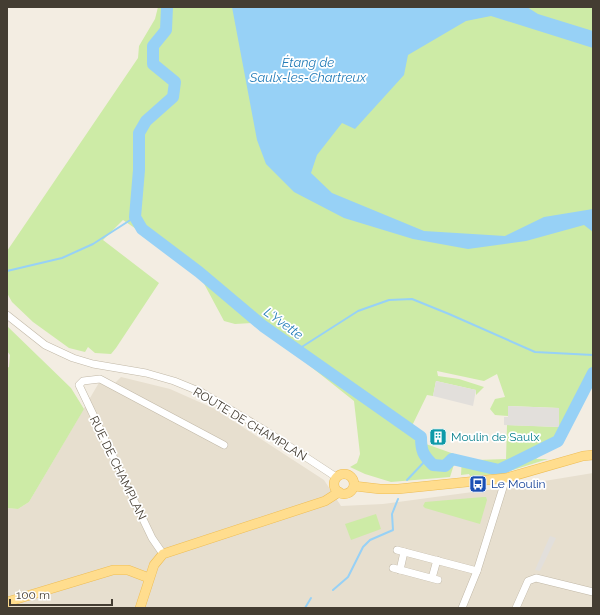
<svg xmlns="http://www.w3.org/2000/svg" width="600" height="615" viewBox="0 0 600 615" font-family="Raleway,sans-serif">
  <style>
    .residential { fill: #e7dfcf }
    .green { fill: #cdeba6 }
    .parking { fill: #e2dfdb }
    .water { fill: #97d1f6 }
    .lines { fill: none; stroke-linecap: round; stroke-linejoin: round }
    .stream { stroke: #97d1f6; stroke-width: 2 }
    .river { stroke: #97d1f6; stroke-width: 12 }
    .minor-casing { stroke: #c1b8a7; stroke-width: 8 }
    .major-casing { stroke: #eebd55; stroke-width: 10 }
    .minor { stroke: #fff; stroke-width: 7 }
    .major { stroke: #ffdd8e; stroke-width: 9 }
    .labels { text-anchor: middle; stroke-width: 3.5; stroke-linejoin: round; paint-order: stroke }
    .street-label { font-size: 12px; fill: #443d32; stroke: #fff }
    .culture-label { font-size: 12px; fill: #0d838f; stroke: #fff; text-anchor: start }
    .transit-label { font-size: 12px; fill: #164399; stroke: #fff; text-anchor: start }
    .water-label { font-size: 13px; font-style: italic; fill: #237cb8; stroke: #fff }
  </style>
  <rect width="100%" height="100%" fill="#f3ede2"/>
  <polygon class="residential" points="121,377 170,389 215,409 324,480 341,506 383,504 495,489 593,473 593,608 7,608 7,508 18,509 29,502 100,381 110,388"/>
  <g class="green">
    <polygon points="158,7 593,7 593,381 565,433 536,459 548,459 500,474 470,476 469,474 461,475 462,457 477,460 506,459 507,425 559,427 559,408 509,406 508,416 495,415 490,409 495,399 505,397 497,374 484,381 437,371 438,376 459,379 484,387 476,395 476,390 436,381 433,396 427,395 409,432 426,444 457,455 450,477 391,482 365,474 350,467 357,463 360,454 354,401 266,331 252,323 235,324 224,321 201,278 180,259 123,220 103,240 159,283 116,348 111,354 95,353 88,347 85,352 69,348 33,322 12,302 7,293 7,251 138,58 139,46 155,19"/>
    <polygon points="7,326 71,388 84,409 29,502 18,509 7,508 7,368 9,367 10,355 7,351"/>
    <polygon points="483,497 486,497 487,500 480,524 425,508 423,506 425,502"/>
    <polygon points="376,514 381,529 351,540 345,524"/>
  </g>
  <g class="parking">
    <polygon points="436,381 476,390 473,406 433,396"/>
    <polygon points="508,406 559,408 559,427 504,425 504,417 508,417"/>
    <polygon points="550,536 556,538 540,571 535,570"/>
  </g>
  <polygon class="water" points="232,7 527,7 538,14 593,31 593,48 491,16 466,21 408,55 404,75 355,129 342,123 317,155 311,173 332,193 424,231 505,236 544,217 593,209 593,232 584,225 526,241 468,249 413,239 344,218 294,192 266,164 257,140"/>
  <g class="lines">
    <g class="stream">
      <polyline points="7,271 62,258 93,244 135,217"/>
      <polyline points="297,350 358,311 389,300 412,299 449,314 535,352 593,355"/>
      <polyline points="407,480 427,459"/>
      <polyline points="333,590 348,577 363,547 370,540 393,530 392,514 398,499"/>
      <polyline points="305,608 311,598"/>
    </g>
    <path class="river" d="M 167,7 L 166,30 L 153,46 L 153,64 L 175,82 L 173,97 L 146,121 L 139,133 L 139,170 L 135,217 L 142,229 L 199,272 L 263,326 L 421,437 C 421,451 423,455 433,465 L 445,466 L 452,459 L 499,470 L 558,441 L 593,373"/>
    <defs>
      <g id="minor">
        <polyline points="7,315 45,345 73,358 93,364 146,373 174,381 201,392 266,431 333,475 335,479"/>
        <polyline points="397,550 477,571"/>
        <polyline points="163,554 152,538 79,385 83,381 100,379 224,445"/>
        <polyline points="393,568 438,580"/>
        <polyline points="400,570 404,552"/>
        <polyline points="432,578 437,560"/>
        <polyline points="462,608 477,571 506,478"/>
        <polyline points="516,608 528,581 536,578 593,592"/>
      </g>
      <g id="major">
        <circle cx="344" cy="484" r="10"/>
        <polyline points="354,486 380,489 398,489 506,478 583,456 593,455"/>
        <polyline points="7,602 113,570 128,570 149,578"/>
        <polyline points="140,608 154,565 163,554 325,501 339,492"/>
      </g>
    </defs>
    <use href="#minor" class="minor-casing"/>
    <use href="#major" class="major-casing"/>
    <use href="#minor" class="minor"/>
    <use href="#major" class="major"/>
  </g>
  <defs>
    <symbol id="building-square" viewBox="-11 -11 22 22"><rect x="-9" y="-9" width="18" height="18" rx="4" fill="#0f9aa8" stroke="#fff"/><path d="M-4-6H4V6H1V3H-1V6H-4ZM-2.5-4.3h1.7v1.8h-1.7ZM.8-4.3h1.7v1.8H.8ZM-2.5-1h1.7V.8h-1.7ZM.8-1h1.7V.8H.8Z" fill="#fff"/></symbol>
    <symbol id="bus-square" viewBox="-11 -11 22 22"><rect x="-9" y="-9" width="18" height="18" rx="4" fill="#1a4fb4" stroke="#fff"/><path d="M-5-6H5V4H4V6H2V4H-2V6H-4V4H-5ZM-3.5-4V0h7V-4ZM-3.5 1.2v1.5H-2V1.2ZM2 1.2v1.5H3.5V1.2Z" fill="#fff"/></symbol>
  </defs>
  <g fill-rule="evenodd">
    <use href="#building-square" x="428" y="427" width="20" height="20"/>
    <use href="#bus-square" x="468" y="474" width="20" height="20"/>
  </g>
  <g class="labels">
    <g class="street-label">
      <text transform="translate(250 424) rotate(31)" y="4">ROUTE DE CHAMPLAN</text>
      <text transform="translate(118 468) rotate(64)" y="4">RUE DE CHAMPLAN</text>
    </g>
    <g class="culture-label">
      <text x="451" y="441">Moulin de Saulx</text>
    </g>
    <g class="transit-label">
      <text x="491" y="488">Le Moulin</text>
    </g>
    <g class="water-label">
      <text x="308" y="67">Étang de<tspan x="308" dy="15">Saulx-les-Chartreux</tspan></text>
      <text transform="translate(284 323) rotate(36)" y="5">L'Yvette</text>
    </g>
  </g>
  <rect width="600" height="615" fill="none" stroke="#443d32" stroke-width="16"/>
  <path d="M10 599v6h102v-6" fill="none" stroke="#443d32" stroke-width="2"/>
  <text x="16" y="599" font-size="12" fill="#443d32" stroke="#ffffff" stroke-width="3" paint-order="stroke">100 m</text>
</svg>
